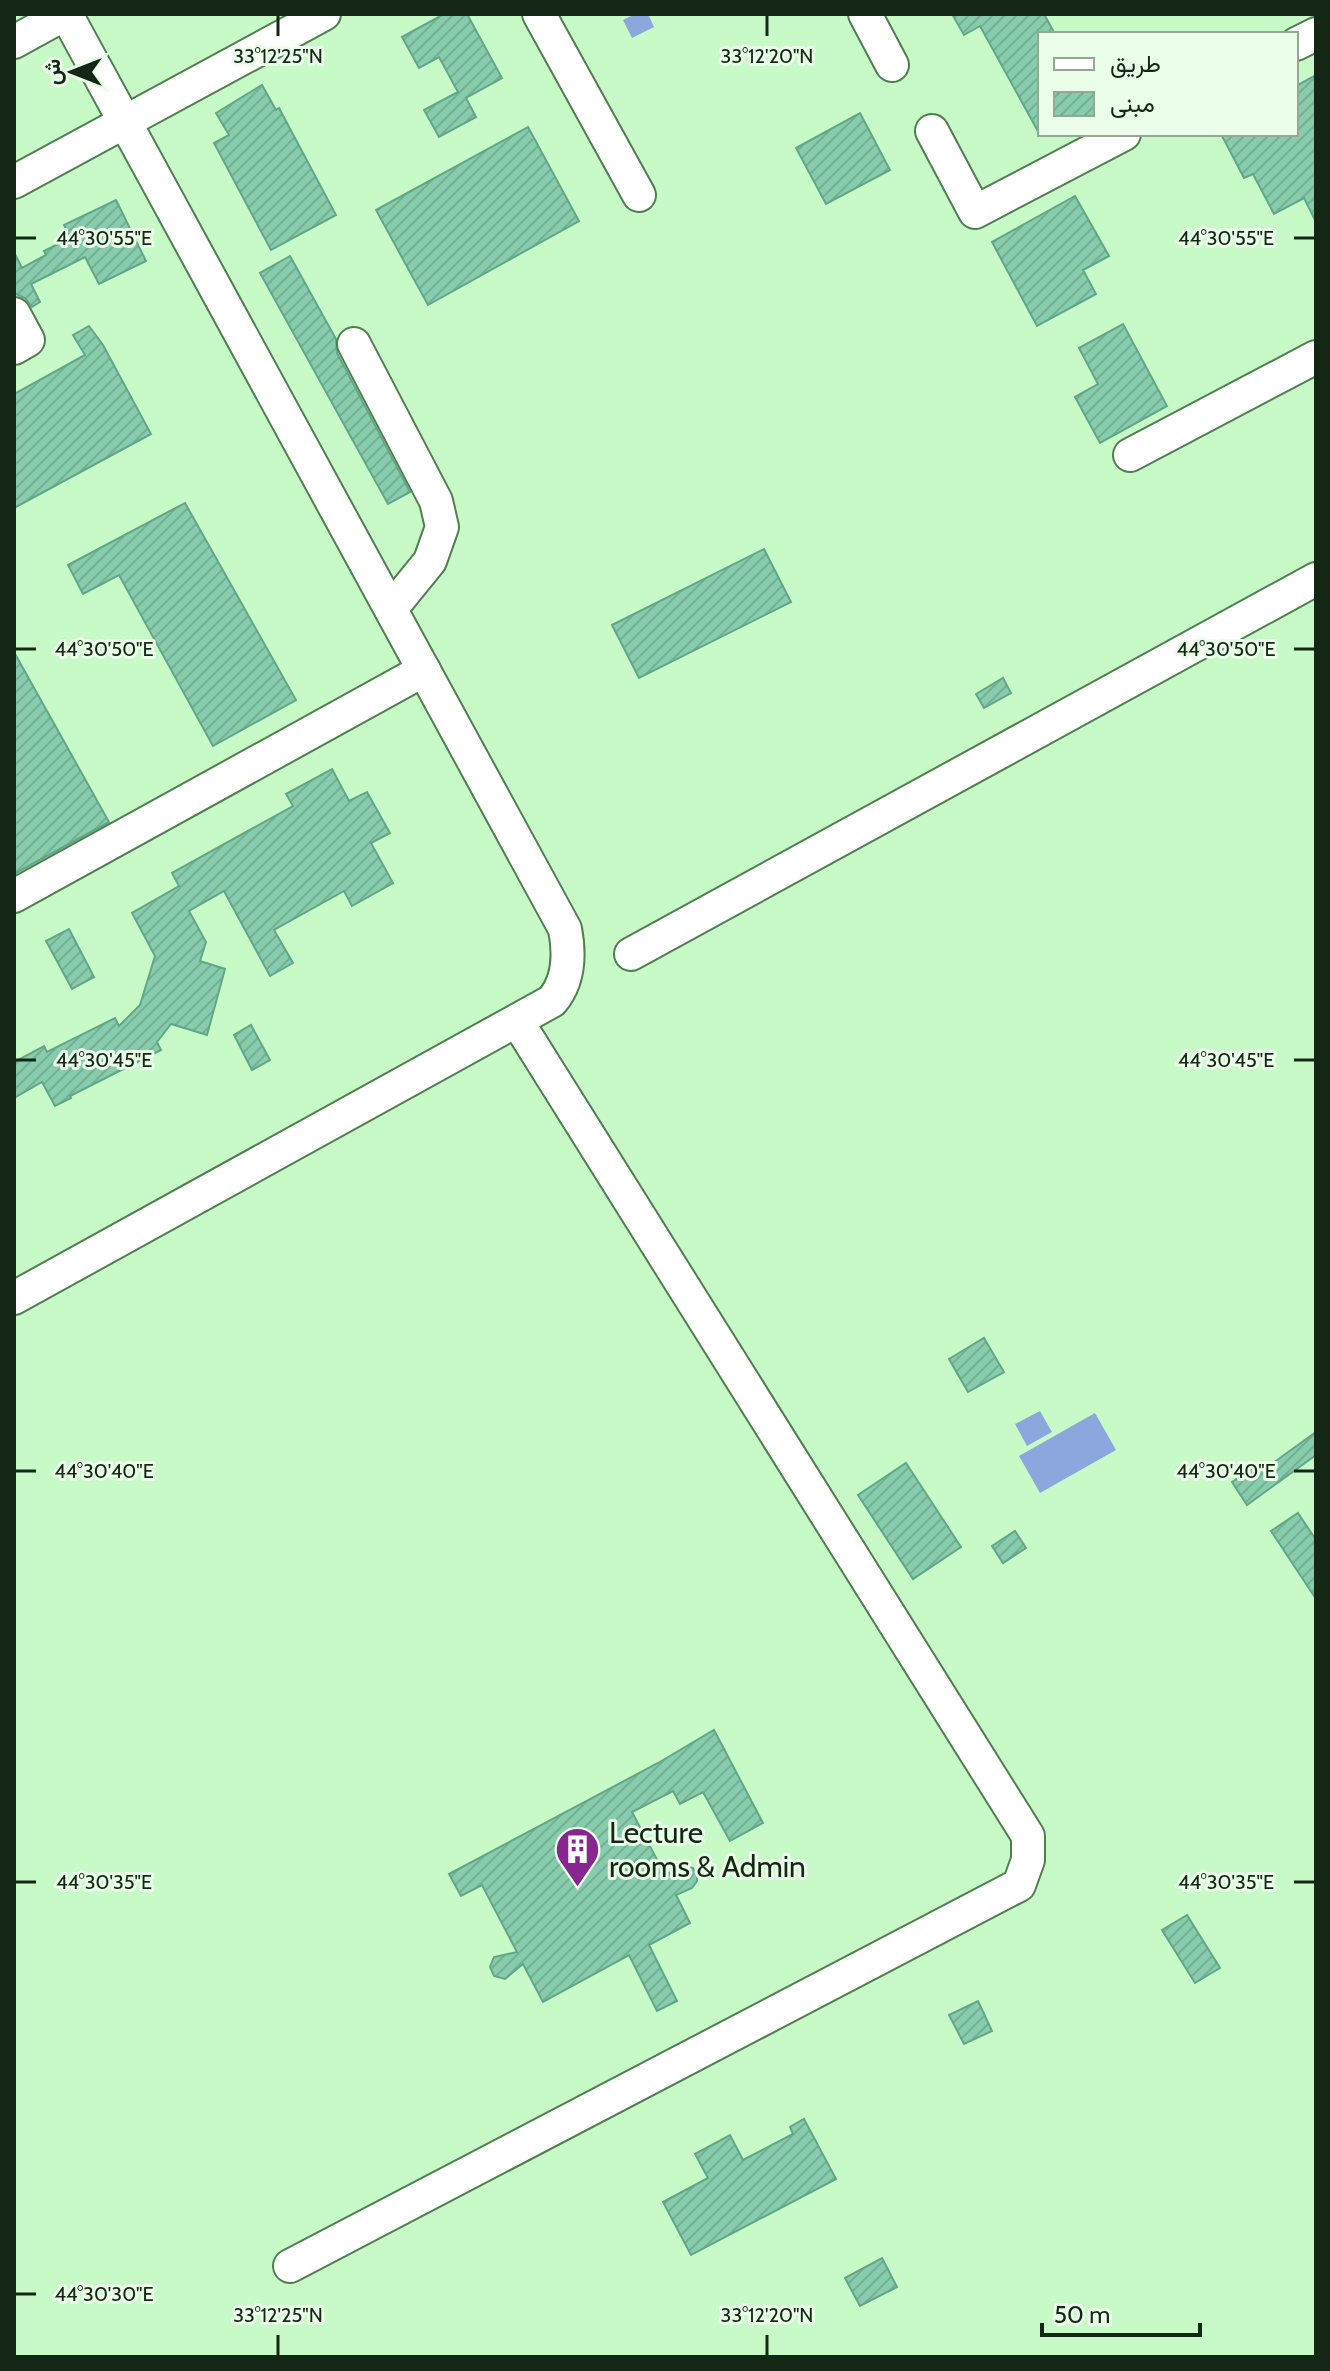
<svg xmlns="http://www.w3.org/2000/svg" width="1330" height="2371" viewBox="0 0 1330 2371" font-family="Cabin,Vazirmatn,sans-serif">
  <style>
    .water { fill: #8ca7dd }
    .building { fill: url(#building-hatch); stroke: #60a788; stroke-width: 2 }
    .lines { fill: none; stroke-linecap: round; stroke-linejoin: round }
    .minor-casing { stroke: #507e50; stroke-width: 36 }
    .minor { stroke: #fff; stroke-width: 32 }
    .ticks { fill: none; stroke: #142714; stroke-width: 3 }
    .labels { text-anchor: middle; stroke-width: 6; stroke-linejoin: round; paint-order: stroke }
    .poi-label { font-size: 30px; fill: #142714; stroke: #eafeea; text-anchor: start }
    .ticks-label { font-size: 20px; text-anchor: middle; fill: #142714; stroke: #eafeea; stroke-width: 6; stroke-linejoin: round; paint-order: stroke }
  </style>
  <defs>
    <pattern id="building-hatch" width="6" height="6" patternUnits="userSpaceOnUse" patternTransform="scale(2)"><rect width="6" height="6" fill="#87cdad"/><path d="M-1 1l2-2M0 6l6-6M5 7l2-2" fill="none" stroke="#74b094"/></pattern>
  </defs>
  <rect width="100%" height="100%" fill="#c8fac7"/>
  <g class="water">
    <polygon points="635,14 648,14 654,27 632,38 623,20"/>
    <polygon points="1040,1411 1052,1432 1027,1446 1015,1424"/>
    <polygon points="1095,1413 1116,1450 1040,1493 1019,1456"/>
  </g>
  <g class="building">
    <polygon points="444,14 467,14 502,78 466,98 476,117 439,137 424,110 458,92 439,57 419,68 402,37"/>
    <polygon points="952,14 1044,14 1055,34 1040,34 1040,135 980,26 964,35"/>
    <polygon points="1316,75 1316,222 1304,198 1274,214 1253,174 1244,178 1221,134 1296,134 1296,86"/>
    <polygon points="262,85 276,110 279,108 336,215 271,250 214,143 229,135 216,113"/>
    <polygon points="860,113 890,170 826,204 796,148"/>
    <polygon points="528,127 579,221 428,305 376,210"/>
    <polygon points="1075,196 1109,256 1083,270 1096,294 1037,326 992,242"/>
    <polygon points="116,200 146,261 99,284 85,257 31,284 40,302 32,307 25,298 14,293 14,252 22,268 46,255 44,251 70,238 64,225"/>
    <polygon points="290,256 336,339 337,353 410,492 388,504 260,273"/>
    <polygon points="1123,324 1167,406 1100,443 1075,397 1098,384 1079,348"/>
    <polygon points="89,326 103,345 151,434 14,508 14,394 85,355 73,335"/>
    <polygon points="185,503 296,700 213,746 119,575 83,594 68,565"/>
    <polygon points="764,549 791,602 639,678 612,625"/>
    <polygon points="14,652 109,822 14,874"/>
    <polygon points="1003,678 1011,693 984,708 976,694"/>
    <polygon points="332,769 349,801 367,792 390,833 371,843 393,883 352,906 344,891 274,930 293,963 270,976 224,891 189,911 206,942 200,961 225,969 207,1035 171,1024 157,1042 161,1050 70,1096 71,1098 55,1106 42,1082 14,1098 14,1062 44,1046 47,1052 115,1018 119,1026 140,1005 155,956 132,913 179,886 172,873 293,806 286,794"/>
    <polygon points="69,929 94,977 72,989 46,941"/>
    <polygon points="251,1025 270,1060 252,1070 234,1035"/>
    <polygon points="984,1338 1004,1372 968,1392 949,1359"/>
    <polygon points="1316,1432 1316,1455 1247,1505 1232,1482 1262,1462 1266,1468"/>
    <polygon points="906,1463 961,1547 913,1579 858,1495"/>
    <polygon points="1298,1513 1316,1540 1316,1599 1271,1531"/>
    <polygon points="1015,1531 1026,1548 1003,1563 992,1546"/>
    <polygon points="714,1730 763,1823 730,1841 703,1792 680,1804 673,1791 632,1812 665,1875 684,1865 693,1868 697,1876 697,1881 692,1888 676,1895 690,1923 649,1945 677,2001 657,2011 629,1955 543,2002 523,1964 505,1979 494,1976 490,1967 494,1957 517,1952 482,1885 461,1896 449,1874 658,1763"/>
    <polygon points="1187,1915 1220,1968 1195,1983 1162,1930"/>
    <polygon points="978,2001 992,2031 964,2044 949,2015"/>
    <polygon points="804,2119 836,2179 691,2255 663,2202 708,2178 695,2154 730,2135 743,2160 793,2134 790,2127"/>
    <polygon points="882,2258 897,2287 860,2306 845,2278"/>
  </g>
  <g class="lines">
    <defs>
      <g id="minor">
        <polyline points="539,14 639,195"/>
        <polyline points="865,14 892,65"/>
        <polyline points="14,42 65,14"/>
        <polyline points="1296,44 1316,34"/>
        <polyline points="932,131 975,212 1124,134"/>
        <polyline points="14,182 324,14"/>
        <polyline points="14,314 28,340 14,348"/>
        <polyline points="354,344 436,501 442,527 430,561 391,609"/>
        <polyline points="1130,455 1316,357"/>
        <polyline points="14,896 424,670"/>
        <polyline points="631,954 1316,579"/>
        <path d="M 14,1298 L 552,1001 C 569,981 570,955 565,929 L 66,14"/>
        <polyline points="290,2266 1019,1885 1028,1860 1028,1836 517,1021"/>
      </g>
    </defs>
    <use href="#minor" class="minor-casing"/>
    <use href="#minor" class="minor"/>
  </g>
  <path class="ticks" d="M 278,16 L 278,36M 767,16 L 767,36M 16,238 L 36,238M 1294,238 L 1314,238M 16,649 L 36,649M 1294,649 L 1314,649M 16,1060 L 36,1060M 1294,1060 L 1314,1060M 16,1471 L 36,1471M 1294,1471 L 1314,1471M 16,1882 L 36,1882M 1294,1882 L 1314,1882M 16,2294 L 36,2294M 278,2335 L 278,2355M 767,2335 L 767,2355"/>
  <defs>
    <symbol id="building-pin" viewBox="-11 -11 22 30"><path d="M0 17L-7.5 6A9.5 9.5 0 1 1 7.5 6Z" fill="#872690" stroke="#eafeea"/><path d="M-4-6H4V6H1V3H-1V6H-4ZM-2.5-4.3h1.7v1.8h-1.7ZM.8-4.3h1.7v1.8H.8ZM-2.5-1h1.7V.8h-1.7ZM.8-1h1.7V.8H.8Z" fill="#fff"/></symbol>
  </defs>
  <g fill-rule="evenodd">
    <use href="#building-pin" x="552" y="1824" width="51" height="69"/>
  </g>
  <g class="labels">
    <g class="poi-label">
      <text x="609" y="1843">Lecture<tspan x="609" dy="34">rooms &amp; Admin</tspan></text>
    </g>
  </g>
  <g class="ticks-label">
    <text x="278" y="63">33°12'25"N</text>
    <text x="767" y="63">33°12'20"N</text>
    <text x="1226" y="245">44°30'55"E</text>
    <text x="104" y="245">44°30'55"E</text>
    <text x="1226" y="656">44°30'50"E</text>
    <text x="104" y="656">44°30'50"E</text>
    <text x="1226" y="1067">44°30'45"E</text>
    <text x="104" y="1067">44°30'45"E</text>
    <text x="1226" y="1478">44°30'40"E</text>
    <text x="104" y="1478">44°30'40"E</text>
    <text x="104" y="1889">44°30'35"E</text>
    <text x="1226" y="1889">44°30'35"E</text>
    <text x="104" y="2301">44°30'30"E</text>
    <text x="278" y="2322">33°12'25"N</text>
    <text x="767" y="2322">33°12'20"N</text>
  </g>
  <rect width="1330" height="2371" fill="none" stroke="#142714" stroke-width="32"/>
  <rect x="1038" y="32" width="260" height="104" fill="#eafeea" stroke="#94a894" stroke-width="2"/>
  <rect x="1054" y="58" width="40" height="12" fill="#ffffff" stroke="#94a894" stroke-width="2"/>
  <text x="1110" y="72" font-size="24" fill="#142714">طريق</text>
  <rect x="1054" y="92" width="40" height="24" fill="url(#building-hatch)" stroke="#94a894" stroke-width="2"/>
  <text x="1110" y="112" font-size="24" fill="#142714">مبنى</text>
  <g transform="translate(72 72) rotate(270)" stroke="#eafeea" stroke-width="6" paint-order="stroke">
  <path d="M0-6L14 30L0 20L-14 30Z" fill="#142714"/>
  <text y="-12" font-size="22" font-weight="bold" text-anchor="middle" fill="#142714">ش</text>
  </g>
  <path d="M1042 2323v12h158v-12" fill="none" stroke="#142714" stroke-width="4"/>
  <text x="1054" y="2323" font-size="24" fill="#142714" stroke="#eafeea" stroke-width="6" paint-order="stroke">50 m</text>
</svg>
